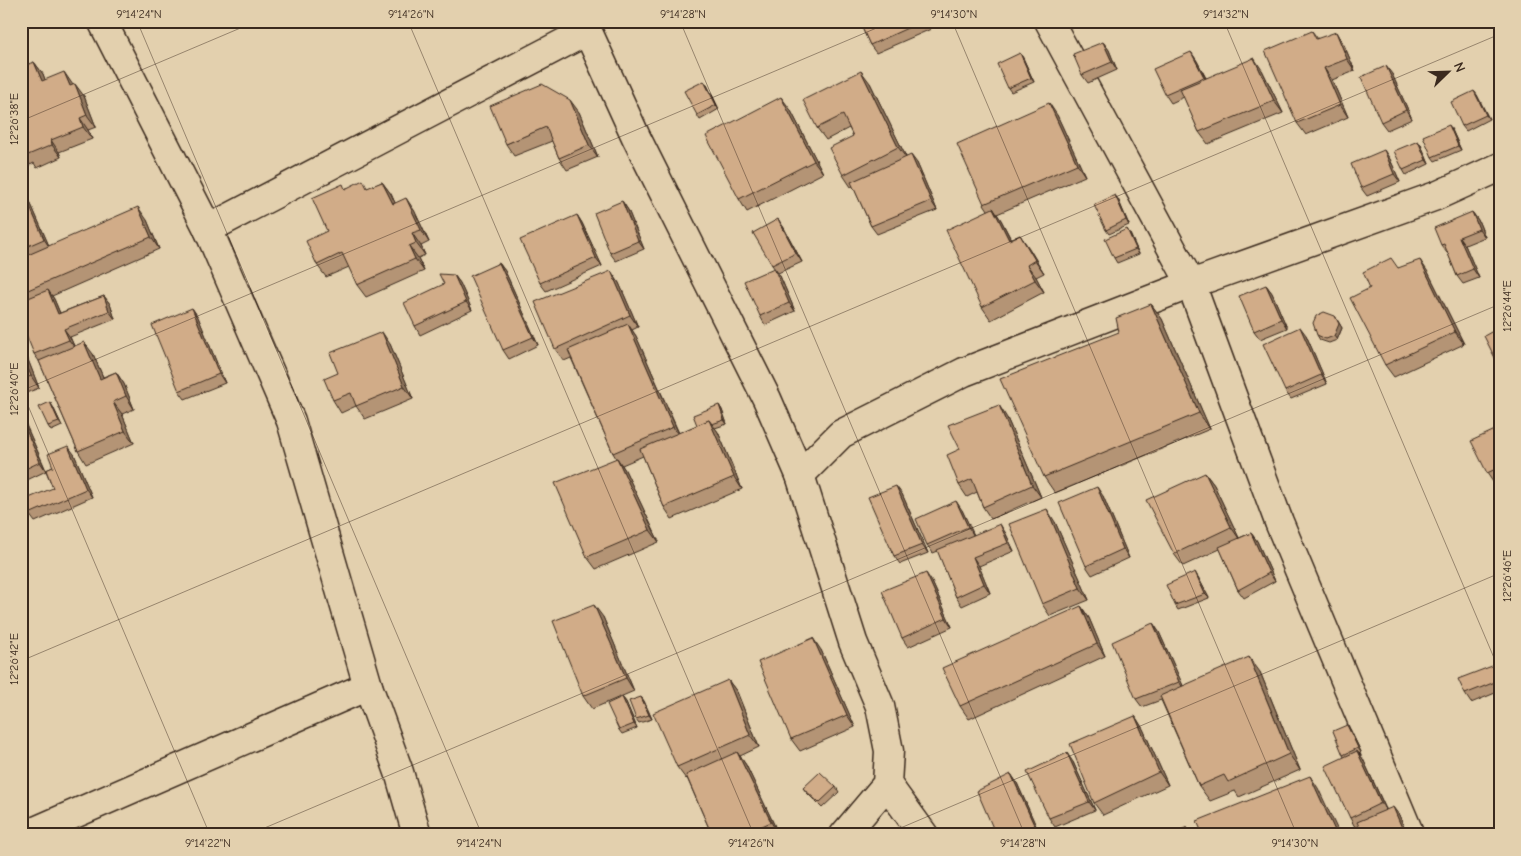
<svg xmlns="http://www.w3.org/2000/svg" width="1521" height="856" viewBox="0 0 1521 856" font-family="'Comic Neue',sans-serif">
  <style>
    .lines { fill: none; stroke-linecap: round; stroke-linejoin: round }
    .street-casing { stroke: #3b2a1e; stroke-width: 31 }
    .street { stroke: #e3d0ae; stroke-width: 28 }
    .wall { fill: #b49475; stroke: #3b2a1e }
    .shaded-wall { fill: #92785f; stroke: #3b2a1e }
    .building { fill: #d1ac88; stroke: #3b2a1e }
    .ticks { fill: none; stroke: #3b2a1e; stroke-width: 1; stroke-opacity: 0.45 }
    .neatline { fill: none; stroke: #3b2a1e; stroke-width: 2 }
    .ticks-label { font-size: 12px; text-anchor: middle; fill: #3b2a1e }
  </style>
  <rect width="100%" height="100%" fill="#e3d0ae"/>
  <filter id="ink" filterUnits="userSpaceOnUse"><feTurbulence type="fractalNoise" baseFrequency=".02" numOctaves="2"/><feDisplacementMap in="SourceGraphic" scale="10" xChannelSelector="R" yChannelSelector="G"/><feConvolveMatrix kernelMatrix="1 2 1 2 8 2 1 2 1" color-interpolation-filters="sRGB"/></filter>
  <g filter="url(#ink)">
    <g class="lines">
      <defs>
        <g id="street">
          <polyline points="102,21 208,229 291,421 368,686 399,772 417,835"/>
          <polyline points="583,21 636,137 767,399 800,475 853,642 880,706 889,751 887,784 844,835"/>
          <polyline points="1049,21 1191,284 1279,522 1410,835"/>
          <polyline points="208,229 587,31"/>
          <polyline points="800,475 841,434 964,372 1191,284 1436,196 1500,167"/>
          <polyline points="887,784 924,835"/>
          <polyline points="26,835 368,686"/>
        </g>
      </defs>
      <use href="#street" class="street-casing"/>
      <use href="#street" class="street"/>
    </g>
    <g class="wall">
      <polygon points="859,21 928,21 931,29 876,53 870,45"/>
      <polygon points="1312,31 1318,39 1344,45 1355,71 1332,80 1348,117 1306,135 1297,123"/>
      <polygon points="1103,42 1109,50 1117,70 1088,83 1082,75"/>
      <polygon points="1191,52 1197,61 1206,78 1262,70 1283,113 1208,144 1199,132 1184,97 1171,103 1165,94"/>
      <polygon points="1020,53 1023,58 1034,82 1011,92 1008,88"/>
      <polygon points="34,62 43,74 45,80 73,85 84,96 96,127 88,130 92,139 59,152 61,157 37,168 34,163 30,165 26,158 21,160 21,67"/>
      <polygon points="1392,74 1412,119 1387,130 1381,122"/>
      <polygon points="870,83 906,157 917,163 937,210 877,234 871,226 853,186 851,187 843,175 853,136 849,128 826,140 817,128"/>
      <polygon points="707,85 719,109 700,120 697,115"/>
      <polygon points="1474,91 1477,95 1489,119 1466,131 1462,126"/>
      <polygon points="790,109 823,173 747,212 739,199"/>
      <polygon points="579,112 598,157 567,170 559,158 552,141 514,156 506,144"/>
      <polygon points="1057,115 1085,176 997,214 1001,220 1011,239 1020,235 1044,273 1036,277 1044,292 991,320 982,307 988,210 984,204"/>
      <polygon points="1452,130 1461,150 1435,161 1432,157"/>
      <polygon points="1421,145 1429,164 1406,175 1403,170"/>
      <polygon points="1390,159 1400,182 1367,196 1361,188"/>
      <polygon points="382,182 391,194 395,203 414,210 429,242 421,246 425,255 418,258 424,271 366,297 357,285 349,267 326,277 317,265 327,231 346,188 369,188"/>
      <polygon points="21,183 23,186 49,246 147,220 159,249 52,296 54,299 60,313 104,296 110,304 115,319 70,337 74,346 93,354 103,377 116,372 124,384 134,409 122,414 134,443 86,464 78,451 39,361 34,354 25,300 21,294"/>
      <polygon points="1118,199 1129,225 1109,234 1106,230"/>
      <polygon points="622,201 628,210 644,249 616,261 610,253"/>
      <polygon points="1472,212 1478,220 1485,237 1465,245 1479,278 1463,284 1457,276 1448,253 1447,253 1441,245"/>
      <polygon points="577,215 582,223 602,266 546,291 540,283"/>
      <polygon points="778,219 784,228 802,262 778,273 772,265"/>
      <polygon points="1130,234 1139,254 1117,263 1114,258"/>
      <polygon points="499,263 505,271 538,345 509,359 503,350"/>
      <polygon points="1398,268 1428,272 1464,344 1394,377 1385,365 1370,288"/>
      <polygon points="611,271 619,283 638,327 632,330 636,336 679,433 697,425 719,405 722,410 727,424 715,428 718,432 742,489 672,519 664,507 643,456 622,465 625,470 659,542 596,569 587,557 616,458 613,453 571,358 564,361 555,349"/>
      <polygon points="454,275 460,283 472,310 420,335 415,326 444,284"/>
      <polygon points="780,276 795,311 765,325 760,316"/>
      <polygon points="1266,285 1272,293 1287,328 1260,339 1254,331"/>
      <polygon points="1151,304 1162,319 1210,429 1055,493 1044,477 1119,332"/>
      <polygon points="192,308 198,317 225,383 185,399 179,391"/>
      <polygon points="1335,316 1342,328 1337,340 1329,343 1320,340 1317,335"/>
      <polygon points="1306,335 1327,384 1291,399 1285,391"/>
      <polygon points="21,342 39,388 21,395"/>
      <polygon points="390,344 413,399 365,419 356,406 341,413 333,400 338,373"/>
      <polygon points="50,402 53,407 62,426 51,431 48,426"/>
      <polygon points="21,414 46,470 53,467 74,454 92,497 35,522 29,514 53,488 46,471 25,481 21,476"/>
      <polygon points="1007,418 1041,497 991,519 983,507 977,492 967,497 959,485 960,449"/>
      <polygon points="1495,430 1500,437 1500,479 1493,482 1487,473"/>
      <polygon points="1205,473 1214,485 1239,538 1251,533 1257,541 1275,581 1244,598 1238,590 1220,549 1183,566 1174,554"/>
      <polygon points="902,494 928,553 900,564 894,556"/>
      <polygon points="1103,496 1129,558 1092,575 1086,566"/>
      <polygon points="962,510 973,535 1005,532 1014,551 979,566 990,593 962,606 956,597 938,551 933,553 927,545"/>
      <polygon points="1055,522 1089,600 1050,616 1042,604"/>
      <polygon points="1198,577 1209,598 1178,610 1175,605"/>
      <polygon points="932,582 952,627 908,647 902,638"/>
      <polygon points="1081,606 1089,618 1105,656 969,719 960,706"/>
      <polygon points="603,617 634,691 592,709 583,696"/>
      <polygon points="1153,623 1159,632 1183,686 1260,672 1300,770 1239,797 1235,791 1210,801 1199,786 1161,700 1142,707 1136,699"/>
      <polygon points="821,650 855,727 800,751 791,739"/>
      <polygon points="1500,663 1500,691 1471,703 1465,694"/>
      <polygon points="728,680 737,692 759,747 740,756 746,765 779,835 712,835 687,778 686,779 677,767"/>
      <polygon points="622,697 626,702 637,728 622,734 619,730"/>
      <polygon points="641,697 644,701 652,719 639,723 636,719"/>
      <polygon points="1135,716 1143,729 1168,785 1103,815 1094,803"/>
      <polygon points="1350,729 1361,752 1359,754 1363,759 1386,809 1399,815 1407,835 1363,835 1359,825 1355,827 1350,818 1344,757 1343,755"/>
      <polygon points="1073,762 1095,810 1055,827 1049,818"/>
      <polygon points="1011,774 1017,783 1040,835 996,835"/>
      <polygon points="836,787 839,792 822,808 806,792 803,788"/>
    </g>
    <g class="shaded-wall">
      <polygon points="1336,32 1344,45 1355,71 1347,59"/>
      <polygon points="1103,42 1109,50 1117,70 1112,62"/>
      <polygon points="1191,52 1197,61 1210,86 1204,77"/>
      <polygon points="1020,53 1023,58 1034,82 1031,78"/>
      <polygon points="1254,58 1262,70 1283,113 1274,101"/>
      <polygon points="34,62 43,74 50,93 42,81"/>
      <polygon points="1386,66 1392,74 1412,119 1406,110"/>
      <polygon points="1324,68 1332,80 1348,117 1340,105"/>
      <polygon points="861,71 870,83 907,159 898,147"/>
      <polygon points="64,72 73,85 79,98 70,86"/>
      <polygon points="704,81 707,85 719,109 716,105"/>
      <polygon points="75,84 84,96 96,127 87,115"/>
      <polygon points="1474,91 1477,95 1489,119 1486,115"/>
      <polygon points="781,97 790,109 823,173 814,161"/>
      <polygon points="570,100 579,112 598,157 589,145"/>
      <polygon points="1049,103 1057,115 1085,176 1077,164"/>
      <polygon points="80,118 88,130 92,139 83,127"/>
      <polygon points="1449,125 1452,130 1461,150 1458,146"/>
      <polygon points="51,140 59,152 61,157 52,145"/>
      <polygon points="1418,141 1421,145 1429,164 1426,160"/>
      <polygon points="1384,150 1390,159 1400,182 1394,174"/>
      <polygon points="911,155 917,163 937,210 931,201"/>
      <polygon points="382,182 391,194 401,216 393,204"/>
      <polygon points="21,183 23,186 50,248 44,239 21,187"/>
      <polygon points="1115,195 1118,199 1129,225 1126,220"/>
      <polygon points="406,198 414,210 429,242 421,230"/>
      <polygon points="622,201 628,210 644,249 638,241"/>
      <polygon points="138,207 147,220 159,249 151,237"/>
      <polygon points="993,208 1001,220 1017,252 1009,240"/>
      <polygon points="1472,212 1478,220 1485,237 1479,229"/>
      <polygon points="577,215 582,223 602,266 596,258"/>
      <polygon points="778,219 784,228 802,262 796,253"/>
      <polygon points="1127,229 1130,234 1139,254 1136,249"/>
      <polygon points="412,233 421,246 425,255 416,243"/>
      <polygon points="1020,235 1029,248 1044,273 1035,260"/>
      <polygon points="1459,237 1465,245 1479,278 1473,269"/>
      <polygon points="409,246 418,258 424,271 415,259"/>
      <polygon points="1420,260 1428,272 1464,344 1455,332"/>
      <polygon points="499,263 505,271 538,345 533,337"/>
      <polygon points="1027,265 1036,277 1044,292 1035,280"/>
      <polygon points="774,268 780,276 795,311 789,303"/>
      <polygon points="611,271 619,283 638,327 630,315"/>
      <polygon points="454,275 460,283 472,310 466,302"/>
      <polygon points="1266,285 1272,293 1287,328 1281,319"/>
      <polygon points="48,290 54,299 64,323 58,314"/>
      <polygon points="104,296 110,304 115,319 109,311"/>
      <polygon points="1151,304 1162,319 1210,429 1199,413"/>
      <polygon points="192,308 198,317 225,383 219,374"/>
      <polygon points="1335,316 1342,328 1337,340 1334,336"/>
      <polygon points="628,324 636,336 681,439 673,427"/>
      <polygon points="1300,327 1306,335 1327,384 1321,375"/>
      <polygon points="64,329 70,337 75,348 69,340"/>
      <polygon points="382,332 390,344 413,399 404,386"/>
      <polygon points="21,342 39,388 31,376 21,352"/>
      <polygon points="84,342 93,354 109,391 100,379"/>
      <polygon points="116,372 124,384 134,409 126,396"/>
      <polygon points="50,402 53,407 62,426 59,422"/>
      <polygon points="113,402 122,414 134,443 125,431"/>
      <polygon points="719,405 722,410 727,424 724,420"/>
      <polygon points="999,405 1007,418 1041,497 1032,485"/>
      <polygon points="21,414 46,471 40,462 21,419"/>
      <polygon points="709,420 718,432 742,489 734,477"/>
      <polygon points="68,446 74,454 92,497 86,489"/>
      <polygon points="617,458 625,470 659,542 650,530"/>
      <polygon points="1205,473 1214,485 1240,540 1231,527"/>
      <polygon points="896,486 902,494 928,553 922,545"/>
      <polygon points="1097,487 1103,496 1129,558 1123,549"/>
      <polygon points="956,501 962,510 974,535 968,527"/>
      <polygon points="1047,509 1055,522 1089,600 1080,588"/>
      <polygon points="1000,524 1005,532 1014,551 1008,543"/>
      <polygon points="1251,533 1257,541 1275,581 1269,573"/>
      <polygon points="973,557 979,566 990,593 984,584"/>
      <polygon points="1195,572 1198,577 1209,598 1205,594"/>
      <polygon points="926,573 932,582 952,627 946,618"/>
      <polygon points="594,605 603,617 634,691 626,678"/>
      <polygon points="1081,606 1089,618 1105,656 1097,644"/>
      <polygon points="1153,623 1159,632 1185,690 1179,682"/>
      <polygon points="813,638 821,650 855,727 847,715"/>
      <polygon points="1249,657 1260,672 1300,770 1289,754"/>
      <polygon points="728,680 737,692 759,747 750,735"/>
      <polygon points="622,697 626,702 637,728 634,724"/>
      <polygon points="641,697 644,701 652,719 649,715"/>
      <polygon points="1135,716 1143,729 1168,785 1159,772"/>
      <polygon points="1347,725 1350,729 1361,752 1358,748"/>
      <polygon points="1357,751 1363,759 1387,812 1381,803"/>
      <polygon points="737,752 746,765 779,835 771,822"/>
      <polygon points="1067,753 1073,762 1095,810 1089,802"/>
      <polygon points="1011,774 1017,783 1040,835 1035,827"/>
      <polygon points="1310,776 1318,788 1340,835 1337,835 1336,833"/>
      <polygon points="1393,807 1399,815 1407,835 1405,835"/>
    </g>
    <g class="building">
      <polygon points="859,21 923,21 870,45"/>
      <polygon points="1312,31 1316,39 1336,32 1347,59 1324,68 1340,105 1297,123 1265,51"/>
      <polygon points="1103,42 1112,62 1082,75 1073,54"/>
      <polygon points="1191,52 1204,77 1165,94 1153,69"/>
      <polygon points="1020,53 1031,78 1008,88 997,64"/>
      <polygon points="1254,58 1274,101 1199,132 1180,89"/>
      <polygon points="34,62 42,81 64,72 70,86 75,84 87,115 80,118 83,127 51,140 52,145 28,155 26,150 22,152 21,151 21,67"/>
      <polygon points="1386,66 1406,110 1381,122 1361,77"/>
      <polygon points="861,71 898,147 843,175 829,148 853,136 843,115 817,128 803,100"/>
      <polygon points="704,81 716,105 697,115 684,91"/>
      <polygon points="542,84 570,100 589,145 559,158 546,127 506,144 490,106"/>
      <polygon points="1474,91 1486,115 1462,126 1451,102"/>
      <polygon points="781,97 814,161 739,199 706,136"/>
      <polygon points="1049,103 1077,164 984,204 957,144"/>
      <polygon points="1449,125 1458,146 1432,157 1423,136"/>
      <polygon points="1418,141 1426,160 1403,170 1394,151"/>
      <polygon points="1384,150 1394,174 1361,188 1351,164"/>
      <polygon points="911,155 931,201 871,226 851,182"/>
      <polygon points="363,180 367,188 382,182 393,204 406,198 421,230 412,233 416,243 409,246 415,259 357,285 342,253 317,265 306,241 327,231 312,198 343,184 345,189"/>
      <polygon points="21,187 44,239 21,249"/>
      <polygon points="1115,195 1126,220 1106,230 1094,205"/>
      <polygon points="622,201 638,241 610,253 594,213"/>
      <polygon points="138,207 151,237 21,293 21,258"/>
      <polygon points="993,208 1009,240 1020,235 1035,260 1027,265 1035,280 982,307 946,230"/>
      <polygon points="1472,212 1479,229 1459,237 1473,269 1457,276 1444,244 1441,245 1434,228"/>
      <polygon points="577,215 596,258 540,283 520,240"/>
      <polygon points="778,219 796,253 772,265 753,233"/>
      <polygon points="1127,229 1136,249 1114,258 1105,239"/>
      <polygon points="1391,258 1398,268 1420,260 1455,332 1385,365 1350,298 1370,288 1363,272"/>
      <polygon points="499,263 533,337 503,350 470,276"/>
      <polygon points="774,268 789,303 760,316 744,281"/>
      <polygon points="611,271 630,315 555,349 535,302"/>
      <polygon points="439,274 454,275 466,302 415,326 404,303 444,284"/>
      <polygon points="1266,285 1281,319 1254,331 1239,296"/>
      <polygon points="48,290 58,314 104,296 109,311 64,329 69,340 34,354 21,322 21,301"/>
      <polygon points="1151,304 1199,413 1044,477 1000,379 1119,332 1116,318"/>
      <polygon points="192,308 219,374 179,391 152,325"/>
      <polygon points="1324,312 1335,316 1339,324 1334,336 1326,339 1317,335 1313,323 1316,316"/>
      <polygon points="628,324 673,427 613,453 568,350"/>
      <polygon points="1300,327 1321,375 1285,391 1263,344"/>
      <polygon points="1500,327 1500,368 1484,336"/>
      <polygon points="382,332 404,386 356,406 351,393 333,400 324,379 338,373 330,353"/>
      <polygon points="84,342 100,379 116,372 126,396 113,402 125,431 78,451 39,361"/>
      <polygon points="21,352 31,376 21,380"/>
      <polygon points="50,402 59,422 48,426 39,407"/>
      <polygon points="719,405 724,420 712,424 709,420 697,425 693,415"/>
      <polygon points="999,405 1032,485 983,507 972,479 959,485 947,455 960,449 948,425"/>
      <polygon points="21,419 40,462 21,471"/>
      <polygon points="709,420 734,477 664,507 640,449"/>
      <polygon points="1495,430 1500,440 1500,467 1487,473 1471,441"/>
      <polygon points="68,446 86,489 29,514 24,500 53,488 46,470 53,467 48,454"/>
      <polygon points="617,458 650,530 587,557 555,483"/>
      <polygon points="1205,473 1231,527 1174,554 1146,500"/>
      <polygon points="896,486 922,545 894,556 868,497"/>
      <polygon points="1097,487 1123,549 1086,566 1059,503"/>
      <polygon points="956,501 968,527 927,545 916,519"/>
      <polygon points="1047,509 1080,588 1042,604 1009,524"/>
      <polygon points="1000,524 1008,543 973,557 984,584 956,597 937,550"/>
      <polygon points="1251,533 1269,573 1238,590 1219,547"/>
      <polygon points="1195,572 1205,594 1175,605 1166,585"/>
      <polygon points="926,573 946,618 902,638 882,591"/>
      <polygon points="594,605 626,678 583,696 553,621"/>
      <polygon points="1081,606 1097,644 960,706 942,668"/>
      <polygon points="1153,623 1179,682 1136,699 1112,642"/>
      <polygon points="813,638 847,715 791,739 758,662"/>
      <polygon points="1249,657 1289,754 1228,782 1224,775 1199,786 1160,696"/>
      <polygon points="1500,663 1500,680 1465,694 1458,679"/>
      <polygon points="728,680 750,735 677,767 653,713"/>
      <polygon points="622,697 634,724 619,730 607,704"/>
      <polygon points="641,697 649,715 636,719 629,701"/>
      <polygon points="1135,716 1159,772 1094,803 1070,744"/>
      <polygon points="1347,725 1358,748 1343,755 1333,731"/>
      <polygon points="1357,751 1381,803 1350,818 1325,766"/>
      <polygon points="737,752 771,822 742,835 712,835 686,775"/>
      <polygon points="1067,753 1089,802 1049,818 1027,772"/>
      <polygon points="820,772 836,787 819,803 803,788"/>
      <polygon points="1011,774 1035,827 1021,835 1008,835 1005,830 996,835 977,791"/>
      <polygon points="1310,776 1336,833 1331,835 1203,835 1197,821"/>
      <polygon points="1393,807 1405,835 1363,835 1357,822"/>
      <polygon points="1187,827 1190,835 1170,835"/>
    </g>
  </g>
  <path class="ticks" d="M 137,21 L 482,835M 408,21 L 754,835M 680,21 L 1025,835M 952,21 L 1297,835M 1224,21 L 1500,672M 1495,21 L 1500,32M 21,121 L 257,21M 21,389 L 210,835M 21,391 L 893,21M 21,661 L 1500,34M 248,835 L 1500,304M 884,835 L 1500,573"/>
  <rect width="1521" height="856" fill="none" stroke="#e3d0ae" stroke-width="55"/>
  <g transform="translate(1448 72) rotate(67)" stroke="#e3d0ae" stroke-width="4" paint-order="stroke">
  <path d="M0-4L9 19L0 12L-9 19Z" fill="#3b2a1e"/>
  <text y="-8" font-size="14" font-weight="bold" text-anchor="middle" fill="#3b2a1e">N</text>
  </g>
  <rect x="28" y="28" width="1466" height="800" class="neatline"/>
  <g class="ticks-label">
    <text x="139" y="18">9°14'24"N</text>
    <text x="411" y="18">9°14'26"N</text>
    <text x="683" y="18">9°14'28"N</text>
    <text x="954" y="18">9°14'30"N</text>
    <text x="1226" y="18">9°14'32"N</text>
    <text transform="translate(14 119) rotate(-90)" y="4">12°26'38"E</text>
    <text transform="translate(1507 306) rotate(-90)" y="4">12°26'44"E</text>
    <text transform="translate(14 389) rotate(-90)" y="4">12°26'40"E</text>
    <text transform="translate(1507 576) rotate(-90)" y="4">12°26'46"E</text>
    <text transform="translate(14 659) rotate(-90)" y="4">12°26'42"E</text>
    <text x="208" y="847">9°14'22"N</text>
    <text x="479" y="847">9°14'24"N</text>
    <text x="751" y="847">9°14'26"N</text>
    <text x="1023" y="847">9°14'28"N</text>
    <text x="1295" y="847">9°14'30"N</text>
  </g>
</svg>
